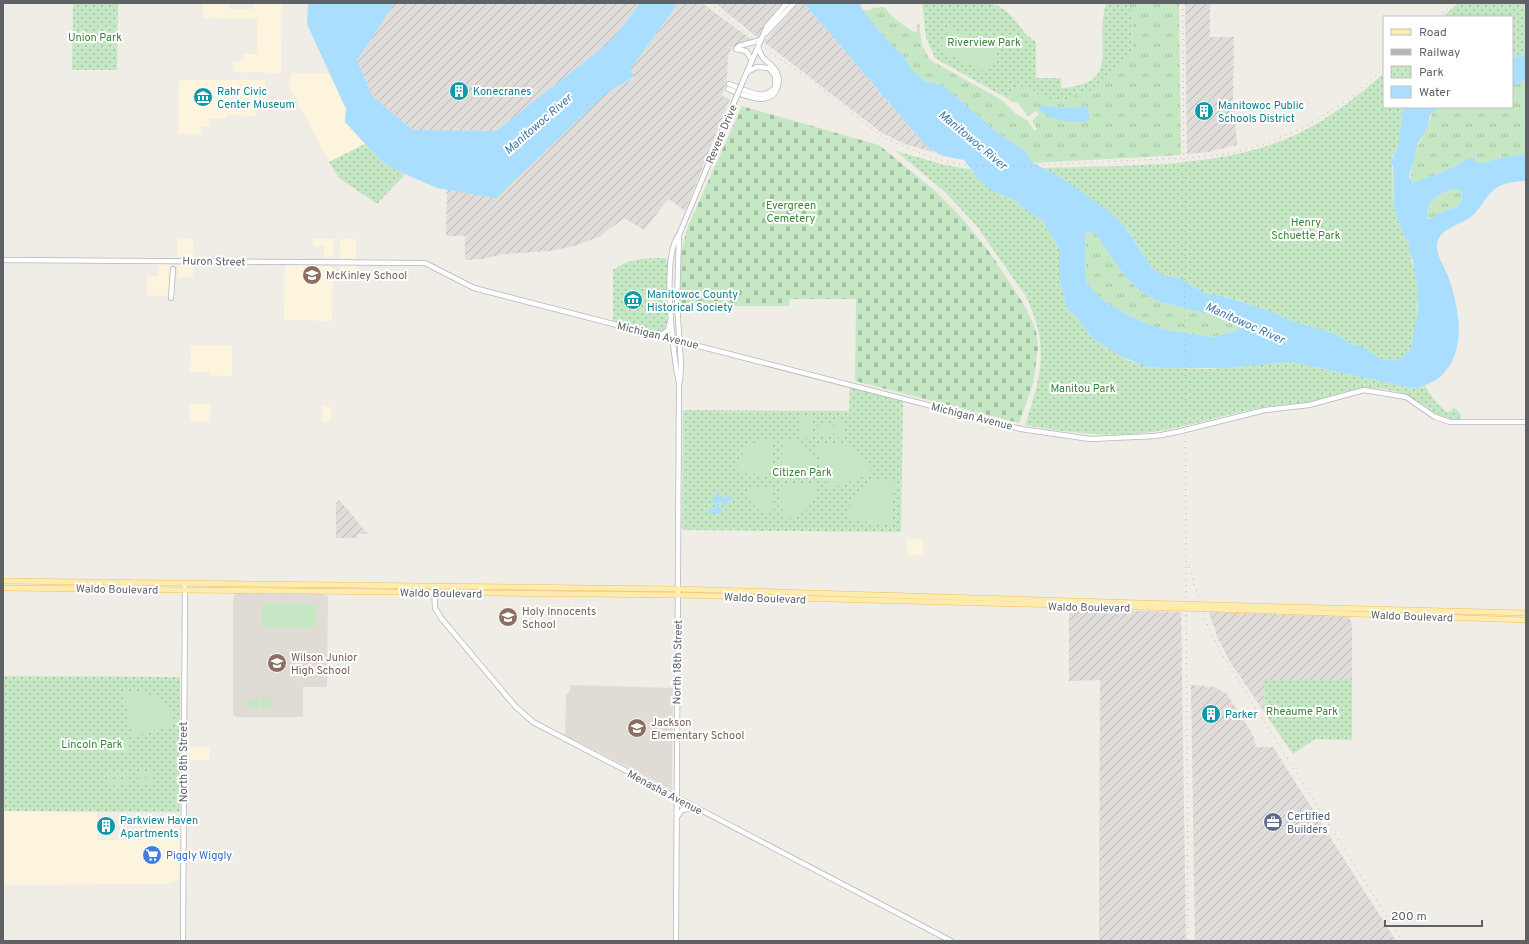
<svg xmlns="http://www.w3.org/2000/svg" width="1529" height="944" viewBox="0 0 1529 944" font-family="Overpass,sans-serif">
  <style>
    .commercial { fill: #fdf4de }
    .industrial { fill: url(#industrial-furrows) }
    .education { fill: #e0dcd5 }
    .grass { fill: url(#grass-tufts) }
    .cemetery { fill: url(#cemetery-stones) }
    .park { fill: url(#park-dots) }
    .pitch { fill: #c6e7c4 }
    .water { fill: #a9defe; fill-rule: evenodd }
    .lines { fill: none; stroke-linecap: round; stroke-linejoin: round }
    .secondary-casing { stroke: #b3b6bb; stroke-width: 6 }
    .primary-casing { stroke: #efbe60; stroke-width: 6 }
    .secondary { stroke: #fff; stroke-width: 4.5 }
    .primary { stroke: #feecae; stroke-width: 5 }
    .rail { stroke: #b5b6b7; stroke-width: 1; stroke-dasharray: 1 5; stroke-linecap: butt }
    .secondary-bridge-casing { stroke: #b3b6bb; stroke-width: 6; stroke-linecap: butt }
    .primary-bridge-casing { stroke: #efbe60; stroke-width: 6; stroke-linecap: butt }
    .secondary-bridge { stroke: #fff; stroke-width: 4.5 }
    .primary-bridge { stroke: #feecae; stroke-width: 5 }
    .labels { text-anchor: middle; stroke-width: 4; stroke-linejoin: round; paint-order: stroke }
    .park-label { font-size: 11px; fill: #388537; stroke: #fff }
    .culture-label { font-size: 11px; fill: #0d838f; stroke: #fff; text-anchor: start }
    .street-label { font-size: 11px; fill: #5e6267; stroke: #fff }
    .education-label { font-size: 11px; fill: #785e54; stroke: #fff; text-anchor: start }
    .service-label { font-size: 11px; fill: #4e5e75; stroke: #fff; text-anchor: start }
    .shop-label { font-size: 11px; fill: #366cbe; stroke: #fff; text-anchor: start }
    .water-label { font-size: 12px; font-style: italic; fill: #417aa7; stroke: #fff }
  </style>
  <defs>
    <pattern id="industrial-furrows" width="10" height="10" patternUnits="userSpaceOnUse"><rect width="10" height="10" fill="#dfdcd9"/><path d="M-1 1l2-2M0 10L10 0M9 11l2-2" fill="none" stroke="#b8b6b4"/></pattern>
    <pattern id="grass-tufts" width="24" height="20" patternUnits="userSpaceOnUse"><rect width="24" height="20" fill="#c6e7c4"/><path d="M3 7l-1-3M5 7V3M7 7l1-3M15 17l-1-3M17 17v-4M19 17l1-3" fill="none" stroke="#a4bfa3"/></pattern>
    <pattern id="cemetery-stones" width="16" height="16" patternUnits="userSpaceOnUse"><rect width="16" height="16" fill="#c6e7c4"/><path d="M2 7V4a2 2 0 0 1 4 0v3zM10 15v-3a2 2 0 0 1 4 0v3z" fill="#a4bfa3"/></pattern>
    <pattern id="park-dots" width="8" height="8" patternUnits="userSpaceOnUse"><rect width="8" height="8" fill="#c6e7c4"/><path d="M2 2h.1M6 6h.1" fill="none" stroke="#a4bfa3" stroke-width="1.8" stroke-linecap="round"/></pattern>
  </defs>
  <rect width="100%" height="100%" fill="#f0ede7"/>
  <g class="commercial">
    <polygon points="203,3 229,3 229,9 253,9 254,3 282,3 281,73 234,72 233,61 244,61 244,54 257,54 257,19 203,18"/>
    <polygon points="291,73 330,74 346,109 345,122 365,144 329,162 288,84 288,81 291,80"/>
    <polygon points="181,80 265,80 265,100 282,100 281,109 257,109 256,116 227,115 227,119 210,119 210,127 202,127 202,134 178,134 179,83"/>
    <polygon points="177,238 193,239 194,257 177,256"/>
    <polygon points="313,239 334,239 333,257 324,258 324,246 313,246"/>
    <polygon points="340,239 356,239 356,259 339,258"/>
    <polygon points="158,263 168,263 170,266 169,296 147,295 147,276 158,276"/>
    <rect x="178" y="265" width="15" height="12"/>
    <polygon points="285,265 333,266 332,321 284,320"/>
    <polygon points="340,265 356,265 356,280 339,280"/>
    <polygon points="191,345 232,346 232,376 210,375 210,372 190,372"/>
    <polygon points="190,404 210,404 210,422 190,421"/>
    <polygon points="322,405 331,407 331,422 322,422"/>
    <rect x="907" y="539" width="16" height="16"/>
    <polygon points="187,747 210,747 209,760 187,760"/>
    <polygon points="3,811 97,812 97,840 142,840 142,828 181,828 179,876 176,881 169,884 3,885"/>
  </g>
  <g class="industrial">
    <polygon points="395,3 640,3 612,40 496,131 413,130 372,96 357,60"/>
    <polygon points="678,3 702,3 752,40 736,45 732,47 728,55 727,79 722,96 730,99 685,211 668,199 644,230 624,218 599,237 574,246 550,251 504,254 482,259 465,260 465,236 446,236 447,189 496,197 612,87 613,89 634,78 630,70"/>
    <polygon points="715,3 783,3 758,38"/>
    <polygon points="798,3 804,3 927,147 936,153 905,144 882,133 764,42"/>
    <polygon points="1185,3 1210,3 1210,37 1234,37 1233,97 1237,145 1208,152 1187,154"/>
    <polygon points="338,500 340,501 368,534 357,534 357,538 336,538 336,504"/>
    <polygon points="1069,609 1181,612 1186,941 1099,941 1100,680 1069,681"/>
    <polygon points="1209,612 1349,617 1352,623 1352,680 1265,680 1264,712 1229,660 1217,636"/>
    <polygon points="1191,685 1214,687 1227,694 1253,735 1256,747 1273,747 1396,941 1195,941"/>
  </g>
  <g class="education">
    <polygon points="237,593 322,594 328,596 327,687 303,687 303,717 237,717 233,715 233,602 234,595"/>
    <polygon points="570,685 673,688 672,790 565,735 566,694 570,691"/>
  </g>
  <g class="grass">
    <polygon points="1129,3 1179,3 1181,155 1033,163 1025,151 998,133 946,88 941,84 926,82 911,69 904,56 890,44 862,9 868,11 873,8 884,7 895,19 915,33 917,31 917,25 919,23 922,45 930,60 1002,100 1015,113 1028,121 1034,130 1037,129 1032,121 1039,114 1036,111 1028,116 1017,102 1012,102 1008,99 1016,84 1036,94 1060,100 1080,92 1092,95 1132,55 1133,26"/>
    <path d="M 1526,80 L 1526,154 L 1509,156 L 1483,163 L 1473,162 L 1475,157 L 1467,159 L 1452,168 L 1415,183 L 1412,182 C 1407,167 1421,139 1428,125 C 1432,118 1429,115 1436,108 L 1512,107 L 1512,86 Z"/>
    <path d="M 1454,189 L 1459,189 L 1462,192 L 1461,203 L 1456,207 L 1441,212 L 1431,219 L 1427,218 C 1425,201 1440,193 1454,189 Z"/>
    <polygon points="1085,232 1095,233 1125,276 1140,291 1157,301 1232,320 1239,330 1213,337 1166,330 1140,321 1110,305 1097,295 1086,281"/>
  </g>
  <polygon class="cemetery" points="742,106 879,145 934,190 960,216 988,250 1023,303 1032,321 1037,335 1038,348 1033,384 1019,423 855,381 856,299 790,299 789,306 680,306 681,253 688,226"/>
  <g class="park">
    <polygon points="73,3 118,3 117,70 72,70"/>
    <path d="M 922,3 L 991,3 C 1017,12 1016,30 1036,42 L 1036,78 L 1061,78 L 1061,88 C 1124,85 1093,43 1106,4 L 1129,3 L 1133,26 L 1132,55 L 1092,95 L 1080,92 C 1075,94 1073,99 1067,100 C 1051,102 1031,92 1016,84 L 1008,99 L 935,58 L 926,37 Z"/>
    <polygon points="1458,3 1526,3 1526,54 1512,58 1512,17 1443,17"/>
    <path d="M 1384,73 L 1384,107 L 1403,107 L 1398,147 L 1392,157 L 1393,195 L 1394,208 L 1403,234 L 1409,243 L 1409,254 L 1416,273 L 1418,298 L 1415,334 L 1411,349 L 1403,357 L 1395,361 L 1383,360 L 1369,351 L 1351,344 L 1336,334 L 1292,321 L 1270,311 L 1224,296 L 1207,294 L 1179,278 L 1163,275 L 1153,269 L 1128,230 L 1119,220 L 1062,178 L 1041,168 C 1124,165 1229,170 1303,131 C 1333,116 1359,95 1384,73 Z"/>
    <polygon points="365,144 382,162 405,174 377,204 339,178 329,162"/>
    <path d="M 896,151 L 945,165 L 969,169 L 986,186 L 1002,196 L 1016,201 L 1018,204 L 1041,219 L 1059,249 L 1059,279 L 1068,310 L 1079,320 L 1094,340 L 1130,361 L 1150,367 L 1209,369 L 1291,362 L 1418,389 L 1425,386 C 1430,395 1439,406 1447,412 L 1451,411 L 1453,408 L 1456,409 L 1461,415 L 1460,420 C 1435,418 1432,409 1412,398 C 1400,391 1382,388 1368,388 C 1346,388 1325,400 1303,403 C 1290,405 1277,405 1264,407 C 1232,413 1201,423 1170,429 C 1122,439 1073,434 1025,425 C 1042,374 1050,345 1025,295 L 976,225 L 944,191 Z"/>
    <path d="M 665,258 L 668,261 L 667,328 L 662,333 L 659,333 L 613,321 L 613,270 C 629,258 646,258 665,258 Z"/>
    <polygon points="850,387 902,401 903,403 901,532 683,530 682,528 683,411 684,410 849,411"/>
    <polygon points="3,676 180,677 180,812 3,811"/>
    <polygon points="1265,680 1352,680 1352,740 1315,739 1293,754 1264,712"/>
  </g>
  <g class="pitch">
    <polygon points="950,28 998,51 988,73 940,50"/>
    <rect x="799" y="417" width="13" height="21"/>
    <polygon points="834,421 845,421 844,438 834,438"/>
    <polygon points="818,424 824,424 823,435 818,435"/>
    <rect x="825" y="424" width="6" height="11"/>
    <path d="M 771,439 L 772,471 L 768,475 L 737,473 C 738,454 750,438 771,439 Z"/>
    <path d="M 783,439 C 802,440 819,452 817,473 L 808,475 L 807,474 L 784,475 L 781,471 Z"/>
    <path d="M 832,443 C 852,444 864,455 872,474 L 831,488 L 828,487 L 815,446 Z"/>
    <path d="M 880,479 L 895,479 L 891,522 L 890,524 L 847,520 C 849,499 859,486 880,479 Z"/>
    <path d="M 808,483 L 816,485 C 815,505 804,518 783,519 L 781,487 L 784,484 L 807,485 Z"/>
    <path d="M 749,487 L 773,487 L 774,513 C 760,513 745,503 749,487 Z"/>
    <rect x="262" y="604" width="54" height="24"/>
    <path d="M 131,691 C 154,692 167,703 176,724 L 132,737 L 124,693 Z"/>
    <rect x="246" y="698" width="6" height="11"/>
    <rect x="253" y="698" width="6" height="11"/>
    <rect x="261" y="698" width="5" height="11"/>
    <rect x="268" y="698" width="5" height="11"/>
    <rect x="123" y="739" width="5" height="12"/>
    <rect x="108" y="740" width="5" height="11"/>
    <rect x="115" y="740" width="6" height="11"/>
    <polygon points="138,773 144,773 144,785 139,785"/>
    <rect x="146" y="773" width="5" height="12"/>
    <polygon points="108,774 113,774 114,786 108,786"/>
    <rect x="116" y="774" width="5" height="12"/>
    <polygon points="123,774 129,774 129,785 124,785"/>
  </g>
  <g class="water">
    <polygon points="308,3 395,3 357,60 372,96 413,130 496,131 612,40 640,3 678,3 630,70 634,77 613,89 612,88 496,198 437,188 405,174 382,162 345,122 346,109 307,24"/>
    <path d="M 804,3 L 860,3 L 862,9 L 890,44 L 904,56 L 911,69 L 926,82 L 941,84 L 946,88 L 998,133 L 1025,151 L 1033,163 L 1062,178 L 1110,212 L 1124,225 L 1153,269 L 1163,275 L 1179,278 L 1207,294 L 1223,296 L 1270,311 L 1292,321 L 1336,334 L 1351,344 L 1361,346 L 1383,360 L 1398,360 L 1411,349 L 1418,309 L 1417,285 L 1413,260 L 1409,253 L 1409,243 L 1403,234 L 1394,208 L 1393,166 L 1390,163 L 1398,147 L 1403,107 L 1438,107 L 1430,115 L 1428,126 L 1418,144 L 1409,176 L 1413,183 L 1452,168 L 1467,159 L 1475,157 L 1474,162 L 1483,163 L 1509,156 L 1526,154 L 1526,181 C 1519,181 1509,182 1502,185 C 1487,191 1483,207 1471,217 C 1460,225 1438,229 1437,245 C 1436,255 1444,266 1448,276 C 1459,307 1468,351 1441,376 C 1434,383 1425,384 1418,389 L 1291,362 L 1225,368 L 1160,368 L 1144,366 L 1121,356 L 1094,340 L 1077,318 L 1068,310 L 1059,279 L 1059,249 L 1042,220 L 1020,206 L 1016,201 L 992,191 L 978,179 L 964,160 L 943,156 L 927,147 ZM 1454,189 L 1459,189 L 1462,192 L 1461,203 L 1456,207 L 1441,212 L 1431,219 L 1427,218 C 1425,201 1440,193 1454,189 ZM 1085,232 L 1095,233 L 1125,276 L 1140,291 L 1157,301 L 1232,320 L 1239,330 L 1213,337 L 1166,330 L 1140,321 L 1110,305 L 1097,295 L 1086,281 Z"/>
    <polygon points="1526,54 1526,80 1512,86 1512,58"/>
    <path d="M 1041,105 L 1063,108 L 1087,106 L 1090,120 C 1079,125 1044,120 1039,108 Z"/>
    <polygon points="717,493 722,495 723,500 730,495 733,498 725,506 721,502 719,503 719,507 722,510 721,513 711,514 708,513 709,509 717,508 716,503 711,503"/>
  </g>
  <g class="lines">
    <defs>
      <g id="secondary">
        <polyline points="766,33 794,3"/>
        <polyline points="736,49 739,46 761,40"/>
        <polyline points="736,49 746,51 752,60"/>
        <polyline points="743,81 767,26 787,3"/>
        <path d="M 729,84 C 744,89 764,103 775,87 L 775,76 L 769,68 L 757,67 L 747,72"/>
        <path d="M 728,89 C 742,94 766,107 776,91 C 779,85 780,79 777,73 C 771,60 762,64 758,46"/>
        <polyline points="679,235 677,304 681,364 680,381"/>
        <polyline points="3,260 425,263 474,288 493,293 1021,429 1090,439 1156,436 1177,432 1265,410 1309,405 1364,390 1406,397 1435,417 1450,422 1526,422"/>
        <polyline points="171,298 173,269"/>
        <polyline points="660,336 668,330 670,321"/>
        <polyline points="434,586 435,608 441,618 515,706 533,722 951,941"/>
        <polyline points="677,817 682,810 695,808"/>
        <polyline points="183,941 185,583"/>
        <path d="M 676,941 L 679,383 C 673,356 661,255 679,235 L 706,170"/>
      </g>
      <g id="primary">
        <polyline points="3,581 678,589 1175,604"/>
        <polyline points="3,588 677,595 1175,608"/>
        <polyline points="1214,605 1526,613"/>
        <polyline points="1214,609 1526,620"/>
      </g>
    </defs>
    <use href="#secondary" class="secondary-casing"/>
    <use href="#primary" class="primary-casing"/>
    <use href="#secondary" class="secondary"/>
    <use href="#primary" class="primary"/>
    <g class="rail">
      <polyline points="710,3 768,51 808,78 884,138 930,157 952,163 972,166 1020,166 1201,157 1232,153 1262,145 1305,127 1349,99 1384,68"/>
      <polyline points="1183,3 1188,941"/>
      <polyline points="1438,17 1453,3"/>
      <polyline points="1189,567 1205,619 1219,649 1402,941"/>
    </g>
    <defs>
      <polyline id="secondary-bridge" points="706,170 743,81"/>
      <g id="primary-bridge">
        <polyline points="1175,604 1214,605"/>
        <polyline points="1175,608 1214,609"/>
      </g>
    </defs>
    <use href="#secondary-bridge" class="secondary-bridge-casing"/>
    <use href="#primary-bridge" class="primary-bridge-casing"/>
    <use href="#secondary-bridge" class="secondary-bridge"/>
    <use href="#primary-bridge" class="primary-bridge"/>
  </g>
  <defs>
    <symbol id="building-disc" viewBox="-11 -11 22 22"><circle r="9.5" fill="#0f9aa8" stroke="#fff"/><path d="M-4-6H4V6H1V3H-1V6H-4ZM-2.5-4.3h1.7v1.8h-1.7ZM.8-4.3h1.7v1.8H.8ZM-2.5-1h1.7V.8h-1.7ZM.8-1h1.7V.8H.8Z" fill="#fff"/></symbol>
    <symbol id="museum-disc" viewBox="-11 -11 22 22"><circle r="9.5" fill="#0f9aa8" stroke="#fff"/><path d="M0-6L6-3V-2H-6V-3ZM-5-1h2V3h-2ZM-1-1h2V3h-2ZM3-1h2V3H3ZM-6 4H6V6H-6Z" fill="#fff"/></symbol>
    <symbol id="school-disc" viewBox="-11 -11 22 22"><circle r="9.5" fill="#8d6e63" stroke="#fff"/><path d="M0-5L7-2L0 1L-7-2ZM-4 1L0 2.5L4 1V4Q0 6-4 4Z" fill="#fff"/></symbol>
    <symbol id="office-disc" viewBox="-11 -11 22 22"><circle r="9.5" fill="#5c6f8a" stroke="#fff"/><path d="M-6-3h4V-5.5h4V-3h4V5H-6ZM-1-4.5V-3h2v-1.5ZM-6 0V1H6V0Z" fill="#fff"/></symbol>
    <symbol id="supermarket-disc" viewBox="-11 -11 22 22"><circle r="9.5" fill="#3f7fe0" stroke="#fff"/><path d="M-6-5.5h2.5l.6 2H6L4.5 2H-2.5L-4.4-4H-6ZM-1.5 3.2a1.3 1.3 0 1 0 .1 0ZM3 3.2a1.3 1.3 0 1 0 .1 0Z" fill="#fff"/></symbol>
  </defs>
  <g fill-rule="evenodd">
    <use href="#building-disc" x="448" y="80" width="22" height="22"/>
    <use href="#museum-disc" x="192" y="86" width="22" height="22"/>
    <use href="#building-disc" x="1193" y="100" width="22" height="22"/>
    <use href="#school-disc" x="301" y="264" width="22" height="22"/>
    <use href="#museum-disc" x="622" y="289" width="22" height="22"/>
    <use href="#school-disc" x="497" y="606" width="22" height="22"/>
    <use href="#school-disc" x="266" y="652" width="22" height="22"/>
    <use href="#building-disc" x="1200" y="703" width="22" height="22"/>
    <use href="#school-disc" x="626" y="717" width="22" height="22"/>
    <use href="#office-disc" x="1262" y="811" width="22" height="22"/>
    <use href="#building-disc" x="95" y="815" width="22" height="22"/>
    <use href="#supermarket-disc" x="141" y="844" width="22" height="22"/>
  </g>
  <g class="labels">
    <g class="park-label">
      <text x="95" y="41">Union Park</text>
      <text x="984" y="46">Riverview Park</text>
      <text x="791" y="209">Evergreen<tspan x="791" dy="13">Cemetery</tspan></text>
      <text x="1306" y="226">Henry<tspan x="1306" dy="13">Schuette Park</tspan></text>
      <text x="1083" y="392">Manitou Park</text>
      <text x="802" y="476">Citizen Park</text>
      <text x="1302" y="715">Rheaume Park</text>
      <text x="92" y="748">Lincoln Park</text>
    </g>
    <g class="culture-label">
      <text x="217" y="95">Rahr Civic<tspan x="217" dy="13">Center Museum</tspan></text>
      <text x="473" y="95">Konecranes</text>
      <text x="1218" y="109">Manitowoc Public<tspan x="1218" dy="13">Schools District</tspan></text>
      <text x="647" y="298">Manitowoc County<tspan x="647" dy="13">Historical Society</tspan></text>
      <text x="1225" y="718">Parker</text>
      <text x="120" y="824">Parkview Haven<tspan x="120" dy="13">Apartments</tspan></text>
    </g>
    <g class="street-label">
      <text transform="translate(721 134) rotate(-67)" y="4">Revere Drive</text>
      <text transform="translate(214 261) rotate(1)" y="4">Huron Street</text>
      <text transform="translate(658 335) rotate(14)" y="4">Michigan Avenue</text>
      <text transform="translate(972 416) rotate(14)" y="4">Michigan Avenue</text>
      <text transform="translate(117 589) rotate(1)" y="4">Waldo Boulevard</text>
      <text transform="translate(441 593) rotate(1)" y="4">Waldo Boulevard</text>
      <text transform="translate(765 598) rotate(2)" y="4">Waldo Boulevard</text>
      <text transform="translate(1089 607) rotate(1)" y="4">Waldo Boulevard</text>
      <text transform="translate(1412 616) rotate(2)" y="4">Waldo Boulevard</text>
      <text transform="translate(677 662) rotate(-89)" y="4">North 18th Street</text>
      <text transform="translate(183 762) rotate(-90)" y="4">North 8th Street</text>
      <text transform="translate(665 792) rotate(28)" y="4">Menasha Avenue</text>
    </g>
    <g class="education-label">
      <text x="326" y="279">McKinley School</text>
      <text x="522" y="615">Holy Innocents<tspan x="522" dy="13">School</tspan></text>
      <text x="291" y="661">Wilson Junior<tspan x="291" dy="13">High School</tspan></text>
      <text x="651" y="726">Jackson<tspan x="651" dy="13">Elementary School</tspan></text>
    </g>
    <g class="service-label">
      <text x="1287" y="820">Certified<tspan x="1287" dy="13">Builders</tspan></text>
    </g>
    <g class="shop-label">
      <text x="166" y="859">Piggly Wiggly</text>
    </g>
    <g class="water-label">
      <text transform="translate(538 124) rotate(-41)" y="4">Manitowoc River</text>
      <text transform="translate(973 140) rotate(40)" y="4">Manitowoc River</text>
      <text transform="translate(1245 323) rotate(24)" y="4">Manitowoc River</text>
    </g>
  </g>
  <rect width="1529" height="944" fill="none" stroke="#5e6267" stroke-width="8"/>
  <rect x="1383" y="16" width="130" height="92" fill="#ffffff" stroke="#bfc0c2"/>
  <rect x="1391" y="29" width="20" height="6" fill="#feecae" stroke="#bfc0c2"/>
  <text x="1419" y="36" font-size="12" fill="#5e6267">Road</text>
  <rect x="1391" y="49" width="20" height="6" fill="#b5b6b7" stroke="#bfc0c2"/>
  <text x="1419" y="56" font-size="12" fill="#5e6267">Railway</text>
  <rect x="1391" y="66" width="20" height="12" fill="url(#park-dots)" stroke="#bfc0c2"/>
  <text x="1419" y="76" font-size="12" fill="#5e6267">Park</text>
  <rect x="1391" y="86" width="20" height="12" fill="#a9defe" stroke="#bfc0c2"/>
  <text x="1419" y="96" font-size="12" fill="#5e6267">Water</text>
  <path d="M1385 920v6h97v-6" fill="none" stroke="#5e6267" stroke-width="2"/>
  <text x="1391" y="920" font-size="12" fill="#5e6267" stroke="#ffffff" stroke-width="3" paint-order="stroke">200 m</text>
</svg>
